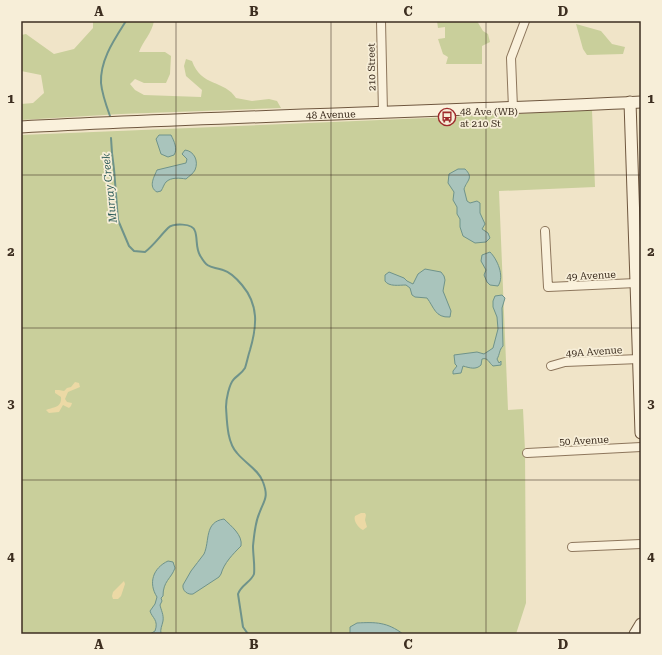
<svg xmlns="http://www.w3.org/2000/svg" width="662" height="655" viewBox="0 0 662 655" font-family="'Roboto Serif',serif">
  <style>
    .green { fill: #c9cf9b }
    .sand { fill: #ecd9a5 }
    .water { fill: #a9c4bc; stroke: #6f938a }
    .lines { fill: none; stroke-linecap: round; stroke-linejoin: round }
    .stream { stroke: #6f938a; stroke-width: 2 }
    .street-casing { stroke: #8d765c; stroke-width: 10 }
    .secondary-casing { stroke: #6f573f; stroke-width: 13 }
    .street { stroke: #faf1dc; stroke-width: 8 }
    .secondary { stroke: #faf1dc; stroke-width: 11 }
    .grid { fill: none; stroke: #3d2e20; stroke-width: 1; stroke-opacity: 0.55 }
    .labels { text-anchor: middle; stroke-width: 3.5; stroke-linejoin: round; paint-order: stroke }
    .street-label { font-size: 10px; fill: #3d2e20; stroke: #f7eed8 }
    .poi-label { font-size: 10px; fill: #3d2e20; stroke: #f7eed8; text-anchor: start }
    .water-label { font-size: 11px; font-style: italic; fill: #2f5d5a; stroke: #f7eed8 }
    .neatline { fill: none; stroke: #3d2e20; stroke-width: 1.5 }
    .grid-label { font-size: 13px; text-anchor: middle; font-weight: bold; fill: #3d2e20 }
  </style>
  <rect width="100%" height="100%" fill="#f0e4c8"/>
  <g class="green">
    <path d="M 93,21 L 154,21 C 152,33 143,41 139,52 L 165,52 L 171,56 L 170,74 L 166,83 L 144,83 L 135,79 L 130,84 L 135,90 L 144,95 L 201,97 L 202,90 L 186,76 L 184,66 L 186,59 L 192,61 C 201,87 225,80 236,98 L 252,101 L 269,99 L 277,101 L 281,108 L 121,114 L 21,120 L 21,104 L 33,103 L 44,93 L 41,75 L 21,71 L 21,35 L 26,34 L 54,54 L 74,49 L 93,28 Z"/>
    <polygon points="437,21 477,21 483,31 488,34 490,42 482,46 482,64 446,64 448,57 443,54 438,39 445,38 445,27 438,28"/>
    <polygon points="576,24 601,31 612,44 625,47 623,54 587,55 583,49"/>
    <polygon points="592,110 595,187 499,191 508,410 523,409 525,450 526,603 516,634 21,634 21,135 452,117"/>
  </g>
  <g class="sand">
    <path d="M 75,382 L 79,383 L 80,387 L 68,392 L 65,399 L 67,402 L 72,403 L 71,406 L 69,408 L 63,405 L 59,412 L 49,413 L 46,410 C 53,407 62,408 61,397 L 55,393 L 55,390 L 59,390 L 64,391 L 67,388 L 71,387 Z"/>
    <path d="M 361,513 L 365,513 L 366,515 L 365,520 L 367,527 L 363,530 C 358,528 353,520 355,516 Z"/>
    <polygon points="124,581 125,584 121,596 118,599 113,599 112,596 113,592"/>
  </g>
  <g class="water">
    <path d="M 159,135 L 171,135 C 174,141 178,149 174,155 L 168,157 L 161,154 L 156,139 Z"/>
    <path d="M 185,150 C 194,151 199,161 195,170 C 193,174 189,176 186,179 C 180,178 171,177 166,182 C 164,184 163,188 161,191 L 157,192 C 148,187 154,177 157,170 L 186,163 L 187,159 L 182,154 Z"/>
    <path d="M 458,169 L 465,169 C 474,178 467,180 464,189 L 467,201 L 470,203 L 477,201 L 480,203 L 480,213 L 485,224 L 482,229 L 488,233 L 490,238 L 486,242 L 475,243 L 463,236 L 460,227 L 460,219 L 457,214 L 457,207 L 453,200 L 454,192 L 448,183 L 449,174 Z"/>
    <path d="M 490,252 C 497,259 505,276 498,286 L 490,285 L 487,282 L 484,275 L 486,270 L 481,261 L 482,255 Z"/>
    <path d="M 425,269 L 441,272 L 444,276 L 445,280 L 443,291 L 451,311 L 450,317 C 435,318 434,307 427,298 L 415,297 L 412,295 L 410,288 L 406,285 C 399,285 389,287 385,281 L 385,275 L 389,272 L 404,278 L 407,281 L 413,284 L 418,274 Z"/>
    <path d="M 502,295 L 505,298 L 502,308 L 503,346 C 499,350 500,354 497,359 L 499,363 L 501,361 L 501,365 L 493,366 C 489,363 488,357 482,359 L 481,365 C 476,370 470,368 463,366 L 461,373 L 453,374 L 453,371 L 457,366 L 455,364 L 454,355 L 477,352 L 484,354 L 493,348 L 498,329 L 497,317 L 493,307 L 493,301 L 495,296 Z"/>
    <path d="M 224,519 C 231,526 243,535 241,546 C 233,554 224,563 221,574 L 219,577 L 193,594 C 188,595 182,591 183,585 C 186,580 188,576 191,571 C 195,565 200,560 204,554 C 210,541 204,522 224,519 Z"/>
    <path d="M 168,561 L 173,562 L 175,568 C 171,579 163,581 163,596 L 161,598 L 162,601 L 160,605 C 161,610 164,615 163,621 C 162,626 160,629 161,634 L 150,634 L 155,631 C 159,620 152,618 150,611 L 155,604 L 157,597 C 148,583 153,568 168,561 Z"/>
    <path d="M 357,623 C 376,622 387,622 403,634 L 350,634 L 350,627 Z"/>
  </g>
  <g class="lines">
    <g class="stream">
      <path d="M 110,116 C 106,105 102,94 101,83 C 100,60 114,40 126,21"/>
      <path d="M 111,138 L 112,153 L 114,169 L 118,220 L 129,246 L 134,251 L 145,252 C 154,245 160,236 168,228 C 173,223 193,223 195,231 C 198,239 195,249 201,257 C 208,269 211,266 223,270 C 230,272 237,279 242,285 C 259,305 257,326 250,350 C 248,356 247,362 245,368 C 242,373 238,375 234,379 C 229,384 226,400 226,407 C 227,422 227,442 237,453 C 245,463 259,470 263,482 C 269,498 264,500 259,514 C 255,523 254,536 253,546 C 253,555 255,565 254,574 C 251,582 241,585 238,594 L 243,627 L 248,634"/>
    </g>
    <defs>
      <g id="street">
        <polyline points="381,21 383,113"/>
        <polyline points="513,108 511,58 525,21"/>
        <polyline points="545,231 548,287 636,283"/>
        <polyline points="551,366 565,362 639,359"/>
        <polyline points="527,453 641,447"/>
        <polyline points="572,547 641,544"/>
      </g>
      <g id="secondary">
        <polyline points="630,102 641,433"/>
        <path id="s1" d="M 21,127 C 228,116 434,112 641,102"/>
        <polyline points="635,634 641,624"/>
      </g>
    </defs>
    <use href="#street" class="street-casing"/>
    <use href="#secondary" class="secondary-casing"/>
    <use href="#street" class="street"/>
    <use href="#secondary" class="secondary"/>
  </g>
  <path class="grid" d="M 176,21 L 176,634M 331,21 L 331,634M 486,21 L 486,634M 21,175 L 641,175M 21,328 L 641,328M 21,480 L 641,480"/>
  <defs>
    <symbol id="bus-ring" viewBox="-11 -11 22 22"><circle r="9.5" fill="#f7eed8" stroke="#9e2a2b" stroke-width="1.5"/><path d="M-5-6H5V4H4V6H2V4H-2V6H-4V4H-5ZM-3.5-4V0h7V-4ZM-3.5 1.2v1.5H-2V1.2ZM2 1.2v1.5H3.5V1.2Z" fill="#9e2a2b"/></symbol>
  </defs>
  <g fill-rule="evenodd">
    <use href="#bus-ring" x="437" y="107" width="20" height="20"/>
  </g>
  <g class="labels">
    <g class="street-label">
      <text transform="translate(371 67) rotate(-91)" y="4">210 Street</text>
      <text dy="4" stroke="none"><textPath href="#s1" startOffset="310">48 Avenue</textPath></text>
      <text transform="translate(591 275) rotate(-3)" y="4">49 Avenue</text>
      <text transform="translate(594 351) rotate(-4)" y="4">49A Avenue</text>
      <text transform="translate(584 440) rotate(-3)" y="4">50 Avenue</text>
    </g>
    <g class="poi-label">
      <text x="460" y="115">48 Ave (WB)<tspan x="460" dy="12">at 210 St</tspan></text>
    </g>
    <g class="water-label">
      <text transform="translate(109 188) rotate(-96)" y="4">Murray Creek</text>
    </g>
  </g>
  <rect width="662" height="655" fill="none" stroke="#f7eed8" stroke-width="44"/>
  <rect x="22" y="22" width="618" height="611" class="neatline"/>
  <g class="grid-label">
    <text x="99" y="16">A</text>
    <text x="254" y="16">B</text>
    <text x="408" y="16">C</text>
    <text x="563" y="16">D</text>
    <text x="11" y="103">1</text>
    <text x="651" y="103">1</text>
    <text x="11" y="256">2</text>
    <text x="651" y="256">2</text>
    <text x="11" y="408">3</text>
    <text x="651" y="408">3</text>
    <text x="11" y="561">4</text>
    <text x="651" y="561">4</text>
    <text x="99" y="649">A</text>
    <text x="254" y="649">B</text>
    <text x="408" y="649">C</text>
    <text x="563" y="649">D</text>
  </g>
</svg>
